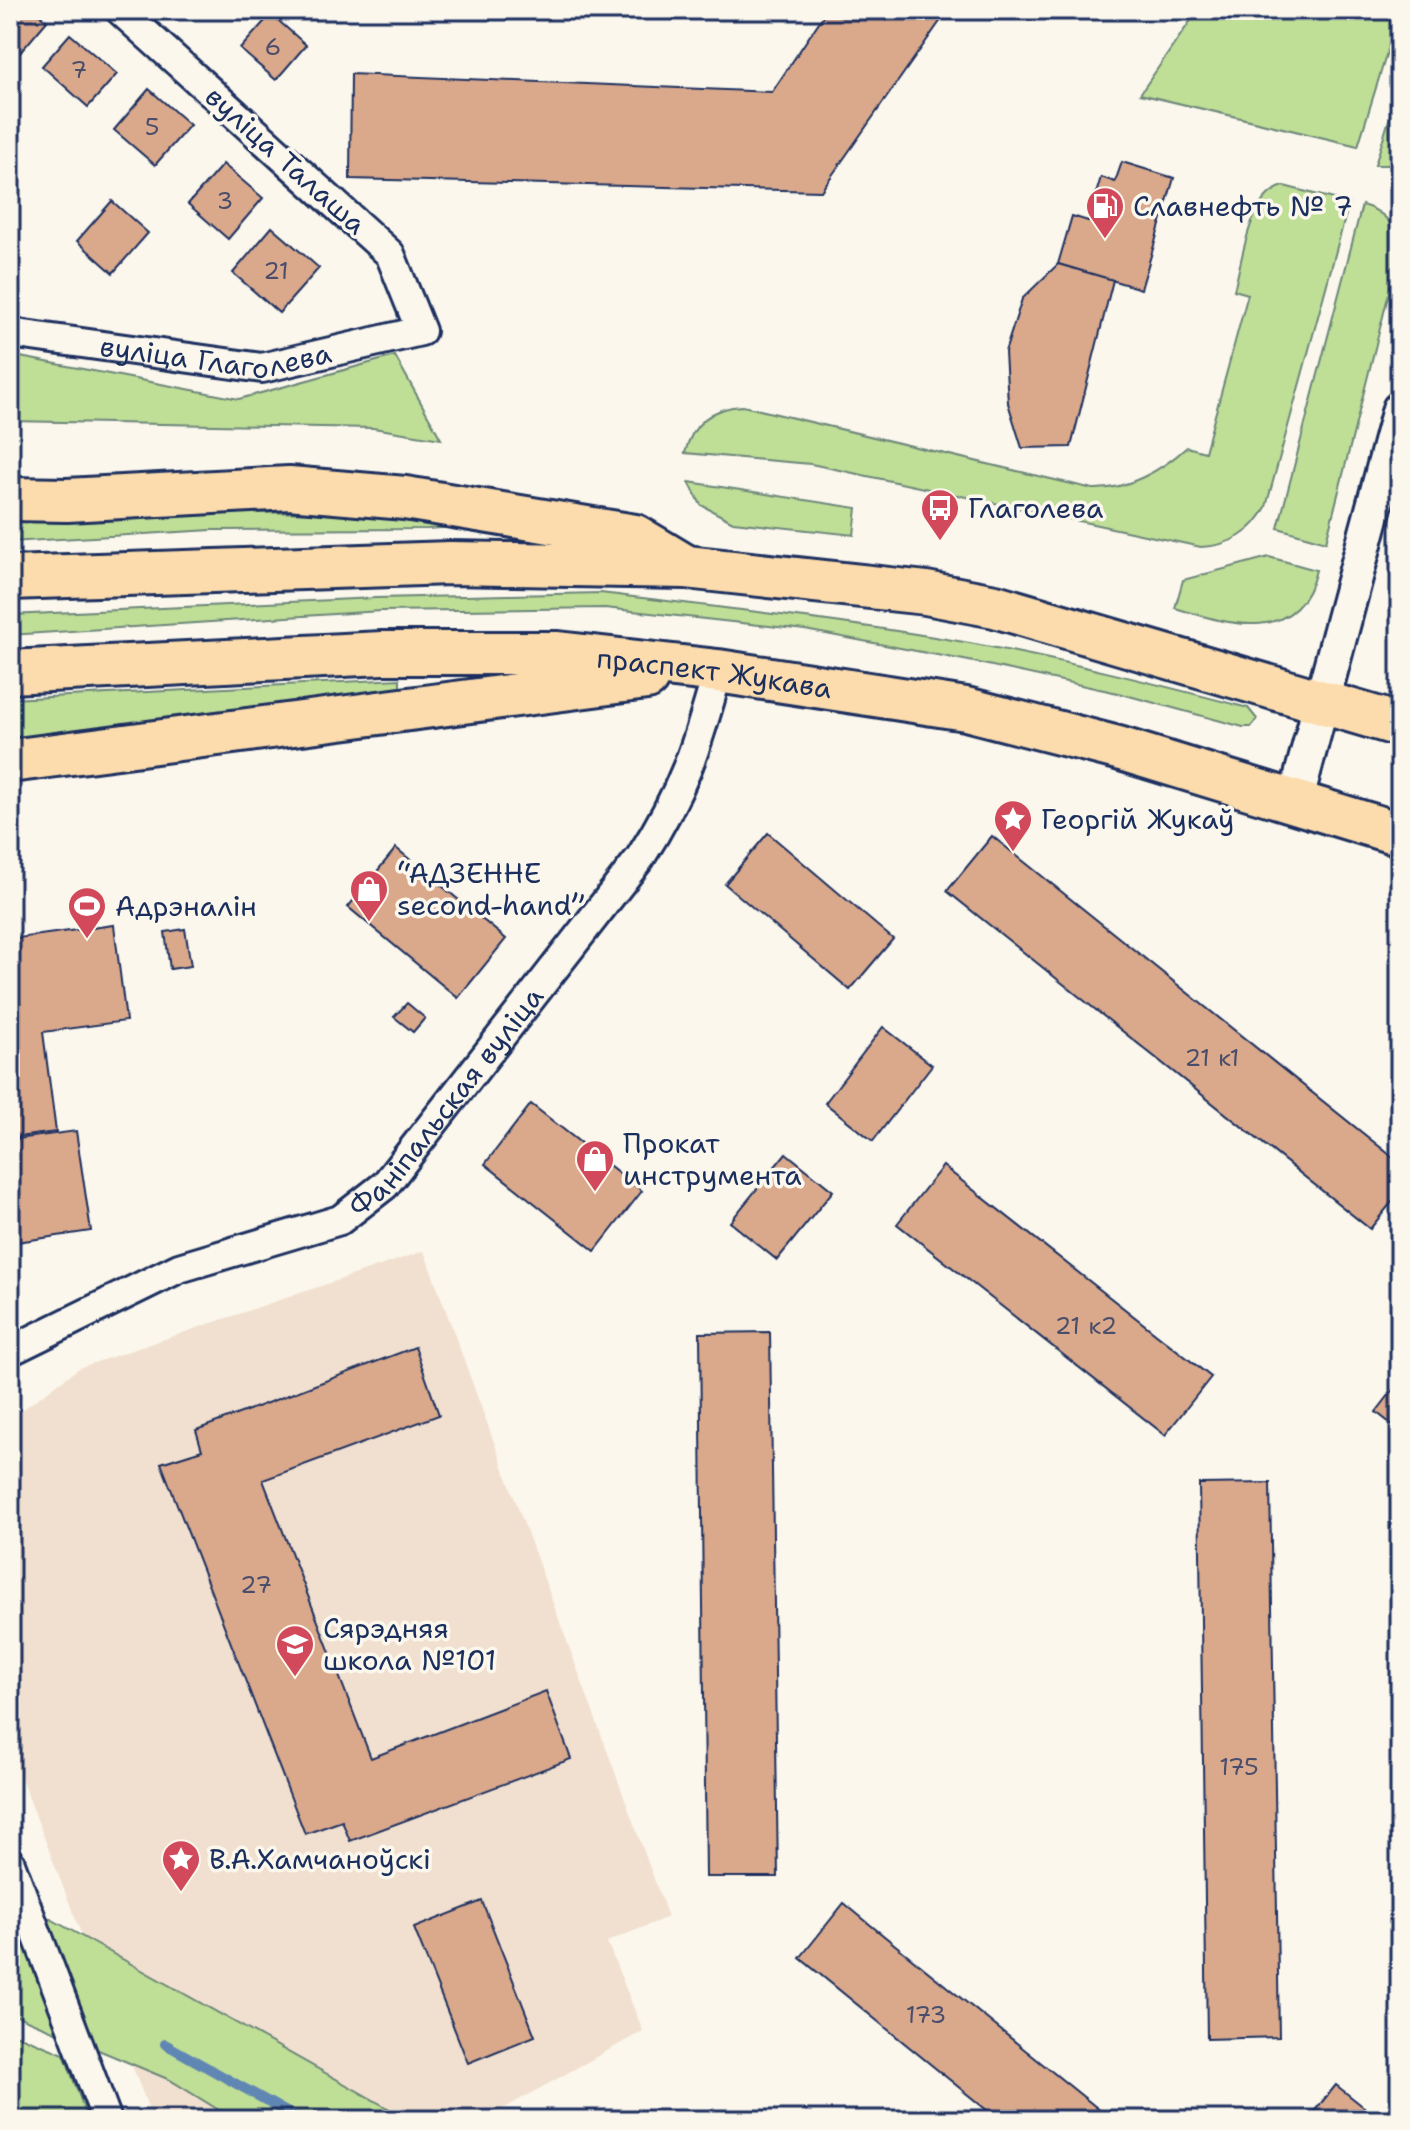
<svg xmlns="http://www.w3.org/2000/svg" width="1410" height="2130" viewBox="0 0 1410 2130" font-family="'Shantell Sans',sans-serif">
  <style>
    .built { fill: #f1e0cf }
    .green { fill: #bfde96; stroke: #6d867a; stroke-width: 2 }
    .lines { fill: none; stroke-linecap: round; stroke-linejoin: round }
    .stream { stroke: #6187b3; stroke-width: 10 }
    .building { fill: #daa98c; stroke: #1b2f5e; stroke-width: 2 }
    .minor-casing { stroke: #1b2f5e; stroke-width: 34 }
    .tertiary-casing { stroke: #1b2f5e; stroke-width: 40 }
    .primary-casing { stroke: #1b2f5e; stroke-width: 48 }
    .minor { stroke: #fbf7ec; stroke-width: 28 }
    .tertiary { stroke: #fbf7ec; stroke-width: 34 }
    .primary { stroke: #fcdcac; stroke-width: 42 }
    .labels { text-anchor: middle; stroke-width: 7; stroke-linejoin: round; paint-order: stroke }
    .number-label { font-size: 24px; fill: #4b4e6a }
    .street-label { font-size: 28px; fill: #1b2f5e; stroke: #fbf7ec }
    .poi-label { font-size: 28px; fill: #1b2f5e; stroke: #fbf7ec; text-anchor: start }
  </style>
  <rect width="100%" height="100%" fill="#fbf7ec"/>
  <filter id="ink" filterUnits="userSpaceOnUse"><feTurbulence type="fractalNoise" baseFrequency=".0125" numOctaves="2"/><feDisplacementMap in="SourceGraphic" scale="16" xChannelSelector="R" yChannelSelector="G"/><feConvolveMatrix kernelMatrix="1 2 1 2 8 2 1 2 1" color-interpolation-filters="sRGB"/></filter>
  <g filter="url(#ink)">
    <polygon class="built" points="424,1251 668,1917 607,1942 643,2031 483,2120 153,2120 10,1749 10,1419 79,1368"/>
    <g class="green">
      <polygon points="1198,10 1400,10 1358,146 1140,94"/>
      <polygon points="1400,84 1400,165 1375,165"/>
      <path d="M 1284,186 L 1349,203 L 1266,507 C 1253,532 1230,546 1201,547 L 811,464 L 685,453 C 692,423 713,407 743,406 L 1093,489 C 1127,490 1162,470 1187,447 L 1205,452 L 1248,294 L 1234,290 C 1243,260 1248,195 1284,186 Z"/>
      <path d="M 1362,205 C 1384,211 1397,226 1400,249 L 1326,542 L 1278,528 Z"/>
      <polygon points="10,355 239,399 395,356 441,439 373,428 10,421"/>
      <polygon points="689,482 857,508 854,535 733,522 701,505"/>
      <polygon points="385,512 481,525 428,529 212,530 10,542 10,514"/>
      <path d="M 1269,557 L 1316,570 C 1298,647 1228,624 1175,608 L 1183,580 Z"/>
      <path d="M 601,593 C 726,608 851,622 975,644 C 1067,661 1157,684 1248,708 L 1257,719 L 1251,727 L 1243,727 L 1118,693 L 969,661 L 805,630 L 605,608 L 381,611 L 10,635 L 10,615 L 376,598 Z"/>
      <polygon points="400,679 400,694 231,710 10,742 10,699"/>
      <polygon points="10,1896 409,2120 235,2120 170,2080 10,2013"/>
      <polygon points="10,2032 64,2054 88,2120 10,2120"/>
    </g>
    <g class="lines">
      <polyline class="stream" points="165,2044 301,2120"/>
    </g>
    <g class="building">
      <polygon points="10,10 34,10 47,21 14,60 10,57"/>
      <polygon points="827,10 948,10 821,191 350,179 351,74 772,92"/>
      <polygon points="271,14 306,45 276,80 240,49"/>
      <polygon points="70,34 117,74 88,107 42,66"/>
      <polygon points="149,89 190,125 155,165 114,130"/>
      <polygon points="1122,162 1174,178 1141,289 1058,264 1072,216 1088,221 1101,177 1115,182"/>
      <polygon points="223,164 263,198 228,239 188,204"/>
      <polygon points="112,201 148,233 113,273 77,241"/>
      <polygon points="272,227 319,268 279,313 233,273"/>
      <polygon points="1058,264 1113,280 1071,447 1022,448 1008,403 1005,352 1022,299"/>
      <polygon points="768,833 893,939 850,990 725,884"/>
      <polygon points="992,836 1400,1163 1400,1192 1370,1229 947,891"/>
      <polygon points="396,848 506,939 458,998 348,907"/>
      <polygon points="114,925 126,1021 43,1032 56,1132 10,1138 10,939"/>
      <polygon points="185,929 191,966 170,969 165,932"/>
      <polygon points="407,1003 425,1018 413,1032 394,1017"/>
      <polygon points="883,1027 932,1065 873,1141 825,1103"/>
      <polygon points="531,1104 642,1191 595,1251 485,1164"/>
      <polygon points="76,1131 91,1231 10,1243 10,1140"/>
      <polygon points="786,1153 833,1191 777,1260 730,1222"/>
      <polygon points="943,1166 1211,1377 1165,1435 897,1224"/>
      <polygon points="770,1332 778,1877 706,1877 700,1333"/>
      <polygon points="415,1347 439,1415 263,1480 371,1758 546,1691 571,1759 350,1841 342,1821 305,1834 161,1463 202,1450 196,1430"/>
      <polygon points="1400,1381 1400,1431 1376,1412"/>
      <polygon points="1270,1483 1279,2037 1207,2039 1199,1484"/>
      <polygon points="482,1901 535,2036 468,2063 414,1928"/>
      <polygon points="844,1903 873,1927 1112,2120 999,2120 800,1958"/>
      <polygon points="1336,2085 1365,2108 1380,2120 1307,2120"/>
    </g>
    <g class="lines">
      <defs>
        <g id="minor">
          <path id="s1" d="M 10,333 L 262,368 L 421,331 L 390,254 L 120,10"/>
          <path id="s2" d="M 10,1351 L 179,1268 L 340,1220 L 385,1185 L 640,858 C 683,791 697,747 718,671"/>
          <polyline points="10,1863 107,2120"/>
        </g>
        <polyline id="tertiary" points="1295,802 1400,409"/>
        <g id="primary">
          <polyline points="10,499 67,500 289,488 405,498 635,536 685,566"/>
          <polyline points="10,578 450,563 686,567 926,593 995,606 1400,725"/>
          <path id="s3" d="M 10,672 L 382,653 L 558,653 L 718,671 L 966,709 L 1118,748 L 1400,834"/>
          <polyline points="10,761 647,678"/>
        </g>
      </defs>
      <use href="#minor" class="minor-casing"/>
      <use href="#tertiary" class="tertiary-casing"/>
      <use href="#primary" class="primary-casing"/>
      <use href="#minor" class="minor"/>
      <use href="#tertiary" class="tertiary"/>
      <use href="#primary" class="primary"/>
    </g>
  </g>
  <defs>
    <symbol id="fuel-pin" viewBox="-11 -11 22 30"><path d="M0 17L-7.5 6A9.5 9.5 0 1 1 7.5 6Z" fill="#d1495b" stroke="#fbf7ec"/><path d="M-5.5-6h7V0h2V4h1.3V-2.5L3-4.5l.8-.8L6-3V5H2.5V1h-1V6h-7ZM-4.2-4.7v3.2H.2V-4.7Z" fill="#fff"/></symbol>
    <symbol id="bus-pin" viewBox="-11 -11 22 30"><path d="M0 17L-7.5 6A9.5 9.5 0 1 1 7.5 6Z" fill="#d1495b" stroke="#fbf7ec"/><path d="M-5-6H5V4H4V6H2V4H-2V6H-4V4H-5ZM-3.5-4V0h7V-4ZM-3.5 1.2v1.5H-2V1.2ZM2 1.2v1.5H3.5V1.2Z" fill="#fff"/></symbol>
    <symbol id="sight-pin" viewBox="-11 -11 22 30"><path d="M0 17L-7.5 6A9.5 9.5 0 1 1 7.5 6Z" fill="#d1495b" stroke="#fbf7ec"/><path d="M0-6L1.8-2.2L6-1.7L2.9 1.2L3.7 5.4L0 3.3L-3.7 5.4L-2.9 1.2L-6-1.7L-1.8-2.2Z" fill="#fff"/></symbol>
    <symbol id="shop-pin" viewBox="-11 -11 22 30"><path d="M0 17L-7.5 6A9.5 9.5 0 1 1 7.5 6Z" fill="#d1495b" stroke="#fbf7ec"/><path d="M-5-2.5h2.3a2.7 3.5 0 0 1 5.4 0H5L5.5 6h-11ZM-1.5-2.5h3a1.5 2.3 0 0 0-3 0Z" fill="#fff"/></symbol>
    <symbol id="stadium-pin" viewBox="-11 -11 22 30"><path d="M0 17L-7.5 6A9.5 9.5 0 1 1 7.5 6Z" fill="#d1495b" stroke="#fbf7ec"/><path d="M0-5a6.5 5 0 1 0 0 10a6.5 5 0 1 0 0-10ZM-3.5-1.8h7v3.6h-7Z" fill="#fff"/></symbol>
    <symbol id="school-pin" viewBox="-11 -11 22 30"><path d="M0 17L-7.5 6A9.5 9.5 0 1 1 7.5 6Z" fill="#d1495b" stroke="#fbf7ec"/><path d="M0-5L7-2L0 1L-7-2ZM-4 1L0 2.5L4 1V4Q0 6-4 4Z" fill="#fff"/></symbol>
  </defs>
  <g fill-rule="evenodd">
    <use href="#fuel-pin" x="1083" y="184" width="44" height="60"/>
    <use href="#bus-pin" x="918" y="486" width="44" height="60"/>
    <use href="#sight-pin" x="991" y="797" width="44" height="60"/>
    <use href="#shop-pin" x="347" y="867" width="44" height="60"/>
    <use href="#stadium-pin" x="65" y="884" width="44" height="60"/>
    <use href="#shop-pin" x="573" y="1137" width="44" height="60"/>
    <use href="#school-pin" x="273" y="1622" width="44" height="60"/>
    <use href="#sight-pin" x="159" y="1837" width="44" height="60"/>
  </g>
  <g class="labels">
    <g class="number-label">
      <text x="273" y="55">6</text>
      <text x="79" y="78">7</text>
      <text x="152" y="135">5</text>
      <text x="225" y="209">3</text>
      <text x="276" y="279">21</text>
      <text x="1212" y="1066">21 к1</text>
      <text x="1086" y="1334">21 к2</text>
      <text x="256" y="1593">27</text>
      <text x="1239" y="1775">175</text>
      <text x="926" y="2023">173</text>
    </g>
    <g class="street-label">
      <text transform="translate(286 160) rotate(42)" y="10">вуліца Талаша</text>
      <text dy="10" stroke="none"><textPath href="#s1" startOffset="208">вуліца Глаголева</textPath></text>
      <text dy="10" stroke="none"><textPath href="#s3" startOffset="706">праспект Жукава</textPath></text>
      <text dy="10" stroke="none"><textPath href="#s2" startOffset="516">Фаніпальская вуліца</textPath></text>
    </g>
    <g class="poi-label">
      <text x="1133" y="216">Славнефть № 7</text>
      <text x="968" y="518">Глаголева</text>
      <text x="1041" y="829">Георгій Жукаў</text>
      <text x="397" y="883">“АДЗЕННЕ<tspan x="397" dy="32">second-hand”</tspan></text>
      <text x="115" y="916">Адрэналін</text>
      <text x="623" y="1153">Прокат<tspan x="623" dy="32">инструмента</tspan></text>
      <text x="323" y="1638">Сярэдняя<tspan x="323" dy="32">школа №101</tspan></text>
      <text x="209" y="1869">В.А.Хамчаноўскі</text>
    </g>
  </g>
  <rect width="1410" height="2130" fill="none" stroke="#fbf7ec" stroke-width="40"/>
  <rect x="20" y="20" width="1370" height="2090" fill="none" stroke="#1b2f5e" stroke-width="3" filter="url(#ink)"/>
</svg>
